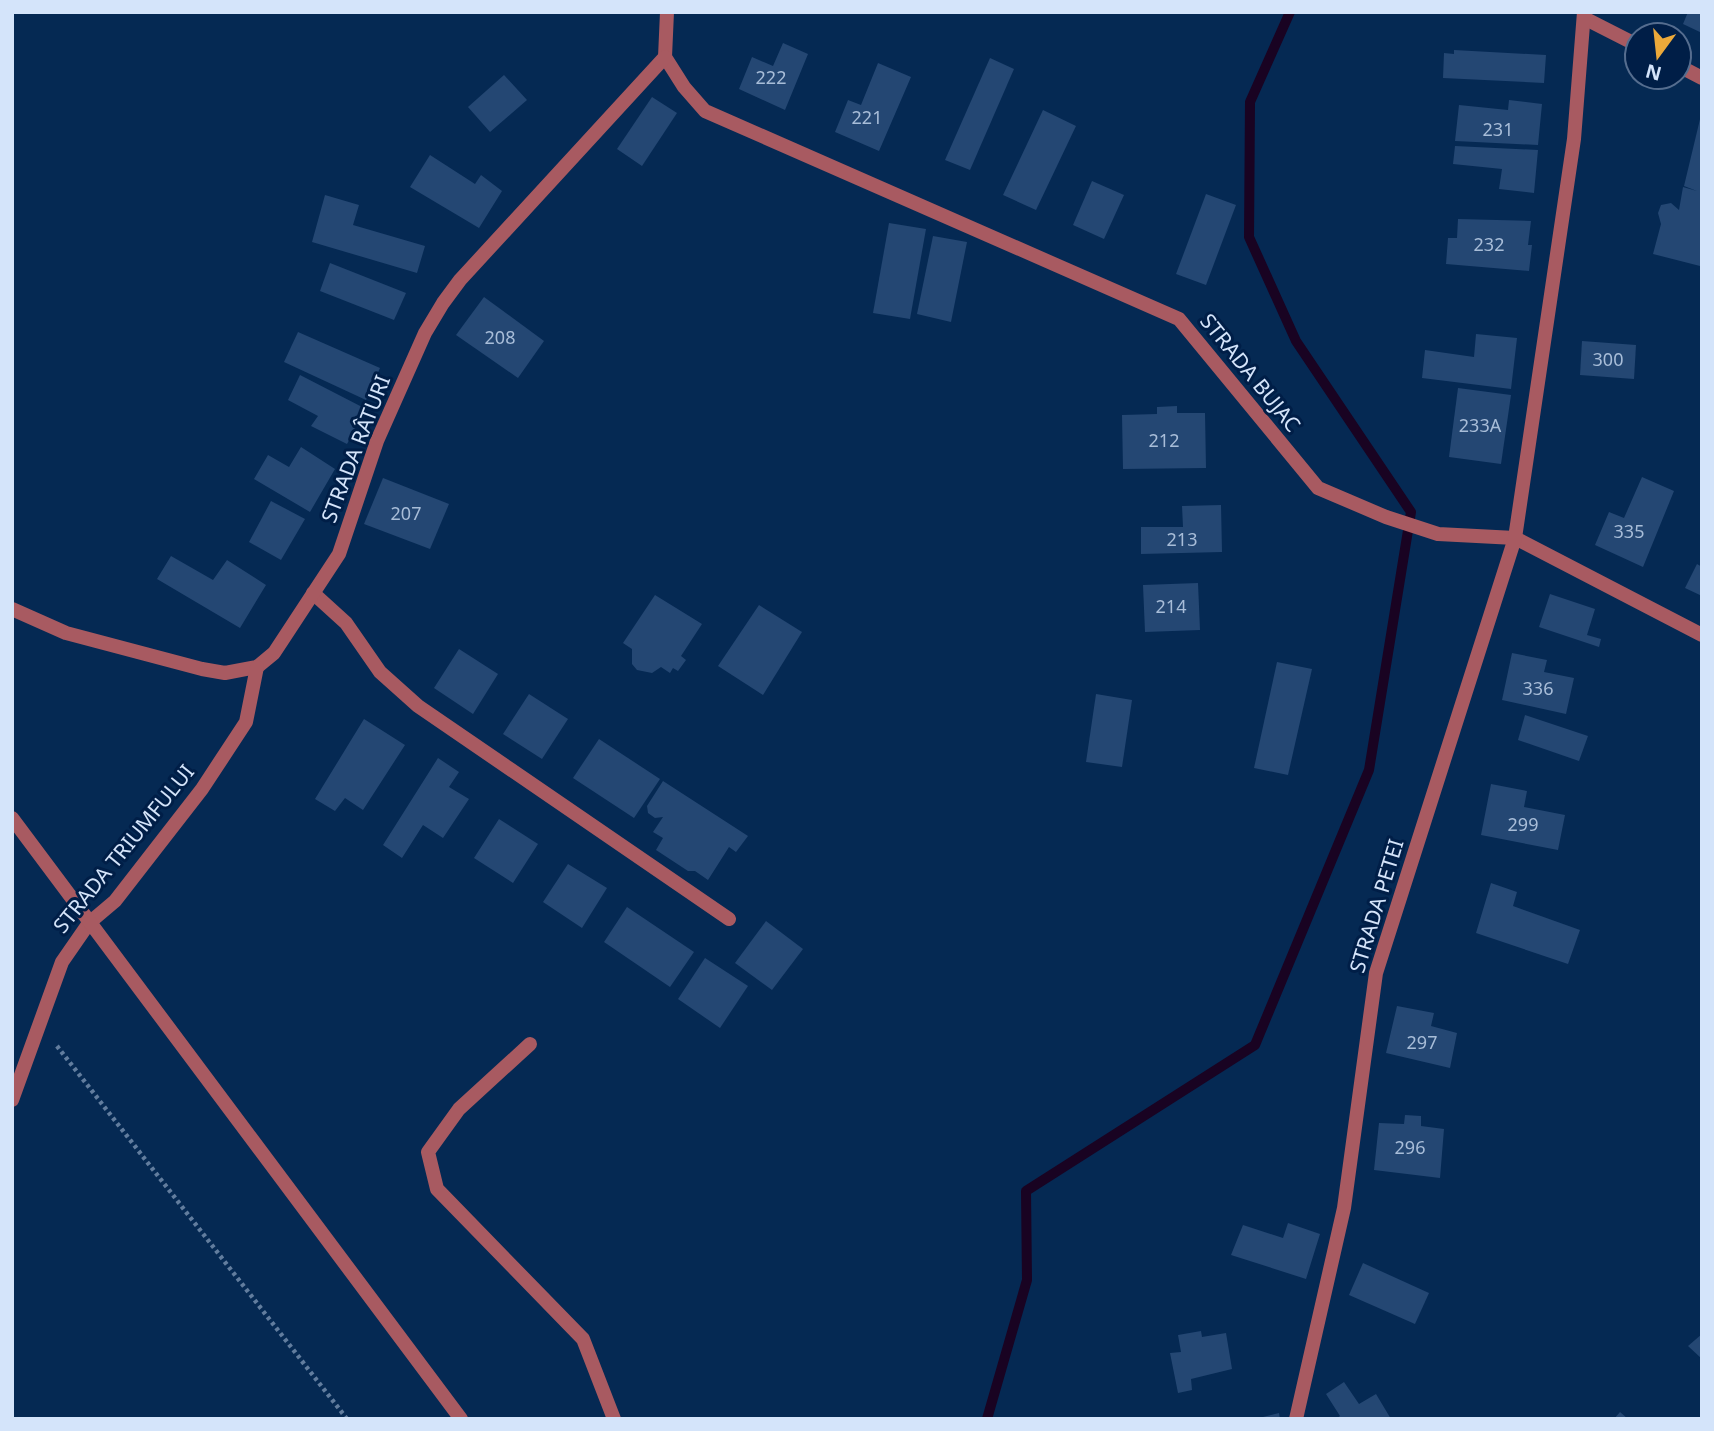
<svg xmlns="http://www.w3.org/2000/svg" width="1714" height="1431" viewBox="0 0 1714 1431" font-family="'Noto Sans',sans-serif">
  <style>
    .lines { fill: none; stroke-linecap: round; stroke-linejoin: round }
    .stream { stroke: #190322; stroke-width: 10 }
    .building { fill: #244773 }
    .path { stroke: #627d9e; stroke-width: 4.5; stroke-dasharray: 3.5 3.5; stroke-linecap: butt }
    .service { stroke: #a85a61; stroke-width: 14 }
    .minor { stroke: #a85a61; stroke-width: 14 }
    .tertiary { stroke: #a85a61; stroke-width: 14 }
    .labels { text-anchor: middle; stroke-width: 6; stroke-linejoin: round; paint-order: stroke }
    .number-label { font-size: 18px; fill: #a8bdd8 }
    .street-label { font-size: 21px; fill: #d4e4fa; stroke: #001e47 }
  </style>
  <rect width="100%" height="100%" fill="#052953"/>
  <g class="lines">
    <polyline class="stream" points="987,1419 1027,1280 1026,1191 1255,1045 1369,770 1411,512 1296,341 1249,237 1250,102 1290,12"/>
  </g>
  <g class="building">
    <polygon points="1688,12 1702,12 1702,33 1683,24"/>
    <polygon points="783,43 808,54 785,110 739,89 752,57 773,66"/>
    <polygon points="1454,50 1546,55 1544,83 1443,78 1444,53 1454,54"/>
    <polygon points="990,58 1014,69 970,170 945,160"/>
    <polygon points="878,63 911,77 879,151 835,132 848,100 861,105"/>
    <polygon points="504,75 527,100 490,132 468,107"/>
    <polygon points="652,97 677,113 642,166 617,149"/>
    <polygon points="1509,100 1542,104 1538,145 1455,141 1459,105 1508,110"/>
    <polygon points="1043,110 1076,126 1036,210 1003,195"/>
    <polygon points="1701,115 1702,259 1700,266 1653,254 1661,224 1658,213 1661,205 1671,203 1679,210 1683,187 1697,191 1684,186"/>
    <polygon points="1455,146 1538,150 1534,193 1499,189 1502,169 1453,164"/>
    <polygon points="430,155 475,184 481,175 502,191 479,228 410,187"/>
    <polygon points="1092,181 1124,195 1104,239 1073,225"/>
    <polygon points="1206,194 1236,205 1206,285 1176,274"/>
    <polygon points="325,195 359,205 353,225 425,246 417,273 312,242"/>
    <polygon points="1458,219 1531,221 1528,245 1532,245 1529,271 1446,264 1448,238 1457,238"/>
    <polygon points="889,223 926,229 910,319 873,313"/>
    <polygon points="933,236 967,242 951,322 917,314"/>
    <polygon points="330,263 406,293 394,320 320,291"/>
    <polygon points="484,297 544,341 518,378 456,335"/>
    <polygon points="298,332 380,368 366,400 284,362"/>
    <polygon points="1476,334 1517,338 1511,389 1422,378 1425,350 1474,357"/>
    <polygon points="1582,341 1636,345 1634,379 1580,375"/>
    <polygon points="300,375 366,409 347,444 311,426 318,416 288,400"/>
    <polygon points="1458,388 1511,395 1501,464 1449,457"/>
    <polygon points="1177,406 1177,413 1205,413 1206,468 1123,469 1122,415 1157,414 1157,407"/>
    <polygon points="301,447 335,469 310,512 254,479 268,455 289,467"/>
    <polygon points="1642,477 1674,491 1643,567 1595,545 1609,512 1624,518"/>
    <polygon points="383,478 449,504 430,549 364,524"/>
    <polygon points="271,501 305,519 281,560 249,542"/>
    <polygon points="1221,505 1222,552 1141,554 1141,527 1183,527 1182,506"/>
    <polygon points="171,556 213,580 227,560 266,585 240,628 157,579"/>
    <polygon points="1697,564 1702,567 1702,596 1685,588"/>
    <polygon points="1198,583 1200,630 1145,632 1143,585"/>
    <polygon points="1550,594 1595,609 1587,635 1601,639 1599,647 1539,627"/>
    <polygon points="655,595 702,624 681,656 686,660 678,671 673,668 670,673 661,667 652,673 637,670 632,664 632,649 623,643"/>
    <polygon points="759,605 802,632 763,695 718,666"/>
    <polygon points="459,649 498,674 473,714 434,688"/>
    <polygon points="1512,653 1547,660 1544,672 1574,678 1566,714 1502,700"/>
    <polygon points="1277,662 1312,669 1288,775 1254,768"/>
    <polygon points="529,694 568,719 542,759 503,734"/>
    <polygon points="1096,694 1132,700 1122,767 1086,762"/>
    <polygon points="1525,715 1588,736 1579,761 1518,740"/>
    <polygon points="364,719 405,745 363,810 345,798 335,811 315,799"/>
    <polygon points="599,739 660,779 634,818 573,778"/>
    <polygon points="438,758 459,772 449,787 469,799 443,838 423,825 402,858 383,845"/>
    <polygon points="663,781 748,836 736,852 729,847 708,880 695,871 688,871 656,850 663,838 653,832 663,817 655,818 648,813 647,806"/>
    <polygon points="1491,784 1527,791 1524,807 1565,815 1558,850 1481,835"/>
    <polygon points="499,819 538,844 513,883 474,858"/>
    <polygon points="568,864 607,888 582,928 543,902"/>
    <polygon points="1491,883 1517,892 1513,906 1580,930 1568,964 1476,933"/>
    <polygon points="627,907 694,952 670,987 604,942"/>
    <polygon points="766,921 803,949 772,990 735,963"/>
    <polygon points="705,958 748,986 720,1028 678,999"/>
    <polygon points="1397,1006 1434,1013 1431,1026 1457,1033 1450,1068 1386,1053"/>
    <polygon points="1405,1115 1421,1116 1421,1126 1444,1129 1440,1178 1374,1170 1379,1123 1404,1124"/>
    <polygon points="1288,1223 1320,1234 1306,1279 1231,1255 1243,1225 1283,1238"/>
    <polygon points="1363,1263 1429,1293 1415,1324 1349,1295"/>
    <polygon points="1201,1331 1202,1337 1226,1333 1232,1369 1191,1379 1192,1390 1178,1393 1170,1353 1181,1352 1178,1335"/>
    <polygon points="1702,1334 1702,1359 1688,1346"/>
    <polygon points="1344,1382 1359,1404 1376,1394 1391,1419 1336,1419 1340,1416 1326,1394"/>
    <polygon points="1620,1412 1628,1419 1614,1419"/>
    <polygon points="1279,1413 1280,1419 1259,1419 1259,1418"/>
  </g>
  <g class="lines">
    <polyline class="path" points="57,1046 347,1419"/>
    <g class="service">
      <polyline points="313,593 346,623 380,672 418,706 729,919"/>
      <polyline points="530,1044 459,1109 428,1152 437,1189 583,1339 614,1419"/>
    </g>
    <g class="minor">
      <polyline points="667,12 665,57 684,87 705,111 1179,319 1318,488 1386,517 1438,534 1515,538 1702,635"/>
      <polyline points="1584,18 1637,45"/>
      <polyline points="1679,66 1702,78"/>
      <polyline points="12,609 66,633 202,669 225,673 257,667 274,653 339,554 377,441 425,333 443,303 460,280 665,57"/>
      <polyline points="12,1100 62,962 89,923 115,901 202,789 246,722 257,667"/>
      <polyline points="1296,1419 1344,1208 1376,973 1515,538 1574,139 1584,12"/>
    </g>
    <polyline class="tertiary" points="12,818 461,1419"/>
  </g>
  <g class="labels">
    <g class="number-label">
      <text x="771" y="84">222</text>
      <text x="867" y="124">221</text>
      <text x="1498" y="136">231</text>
      <text x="1489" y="251">232</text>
      <text x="500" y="344">208</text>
      <text x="1608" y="366">300</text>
      <text x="1480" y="432">233A</text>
      <text x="1164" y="447">212</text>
      <text x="406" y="520">207</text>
      <text x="1629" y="538">335</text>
      <text x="1182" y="546">213</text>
      <text x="1171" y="613">214</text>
      <text x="1538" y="695">336</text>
      <text x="1523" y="831">299</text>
      <text x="1422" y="1049">297</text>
      <text x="1410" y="1154">296</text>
    </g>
    <g class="street-label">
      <text transform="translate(1250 373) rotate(51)" y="7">STRADA BUJAC</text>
      <text transform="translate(356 449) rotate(-69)" y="7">STRADA RÂTURI</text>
      <text transform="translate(124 849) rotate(-51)" y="7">STRADA TRIUMFULUI</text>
      <text transform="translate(1377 906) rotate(-73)" y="7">STRADA PETEI</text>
    </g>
  </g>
  <rect width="1714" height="1431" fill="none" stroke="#d4e4fa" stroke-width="28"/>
  <g transform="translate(1658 56) rotate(195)"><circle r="33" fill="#001e47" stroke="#556d8f" stroke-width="2"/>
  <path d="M0-5L12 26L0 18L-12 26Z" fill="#eca93a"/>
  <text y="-10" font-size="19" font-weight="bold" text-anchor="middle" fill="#d4e4fa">N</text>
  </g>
</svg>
